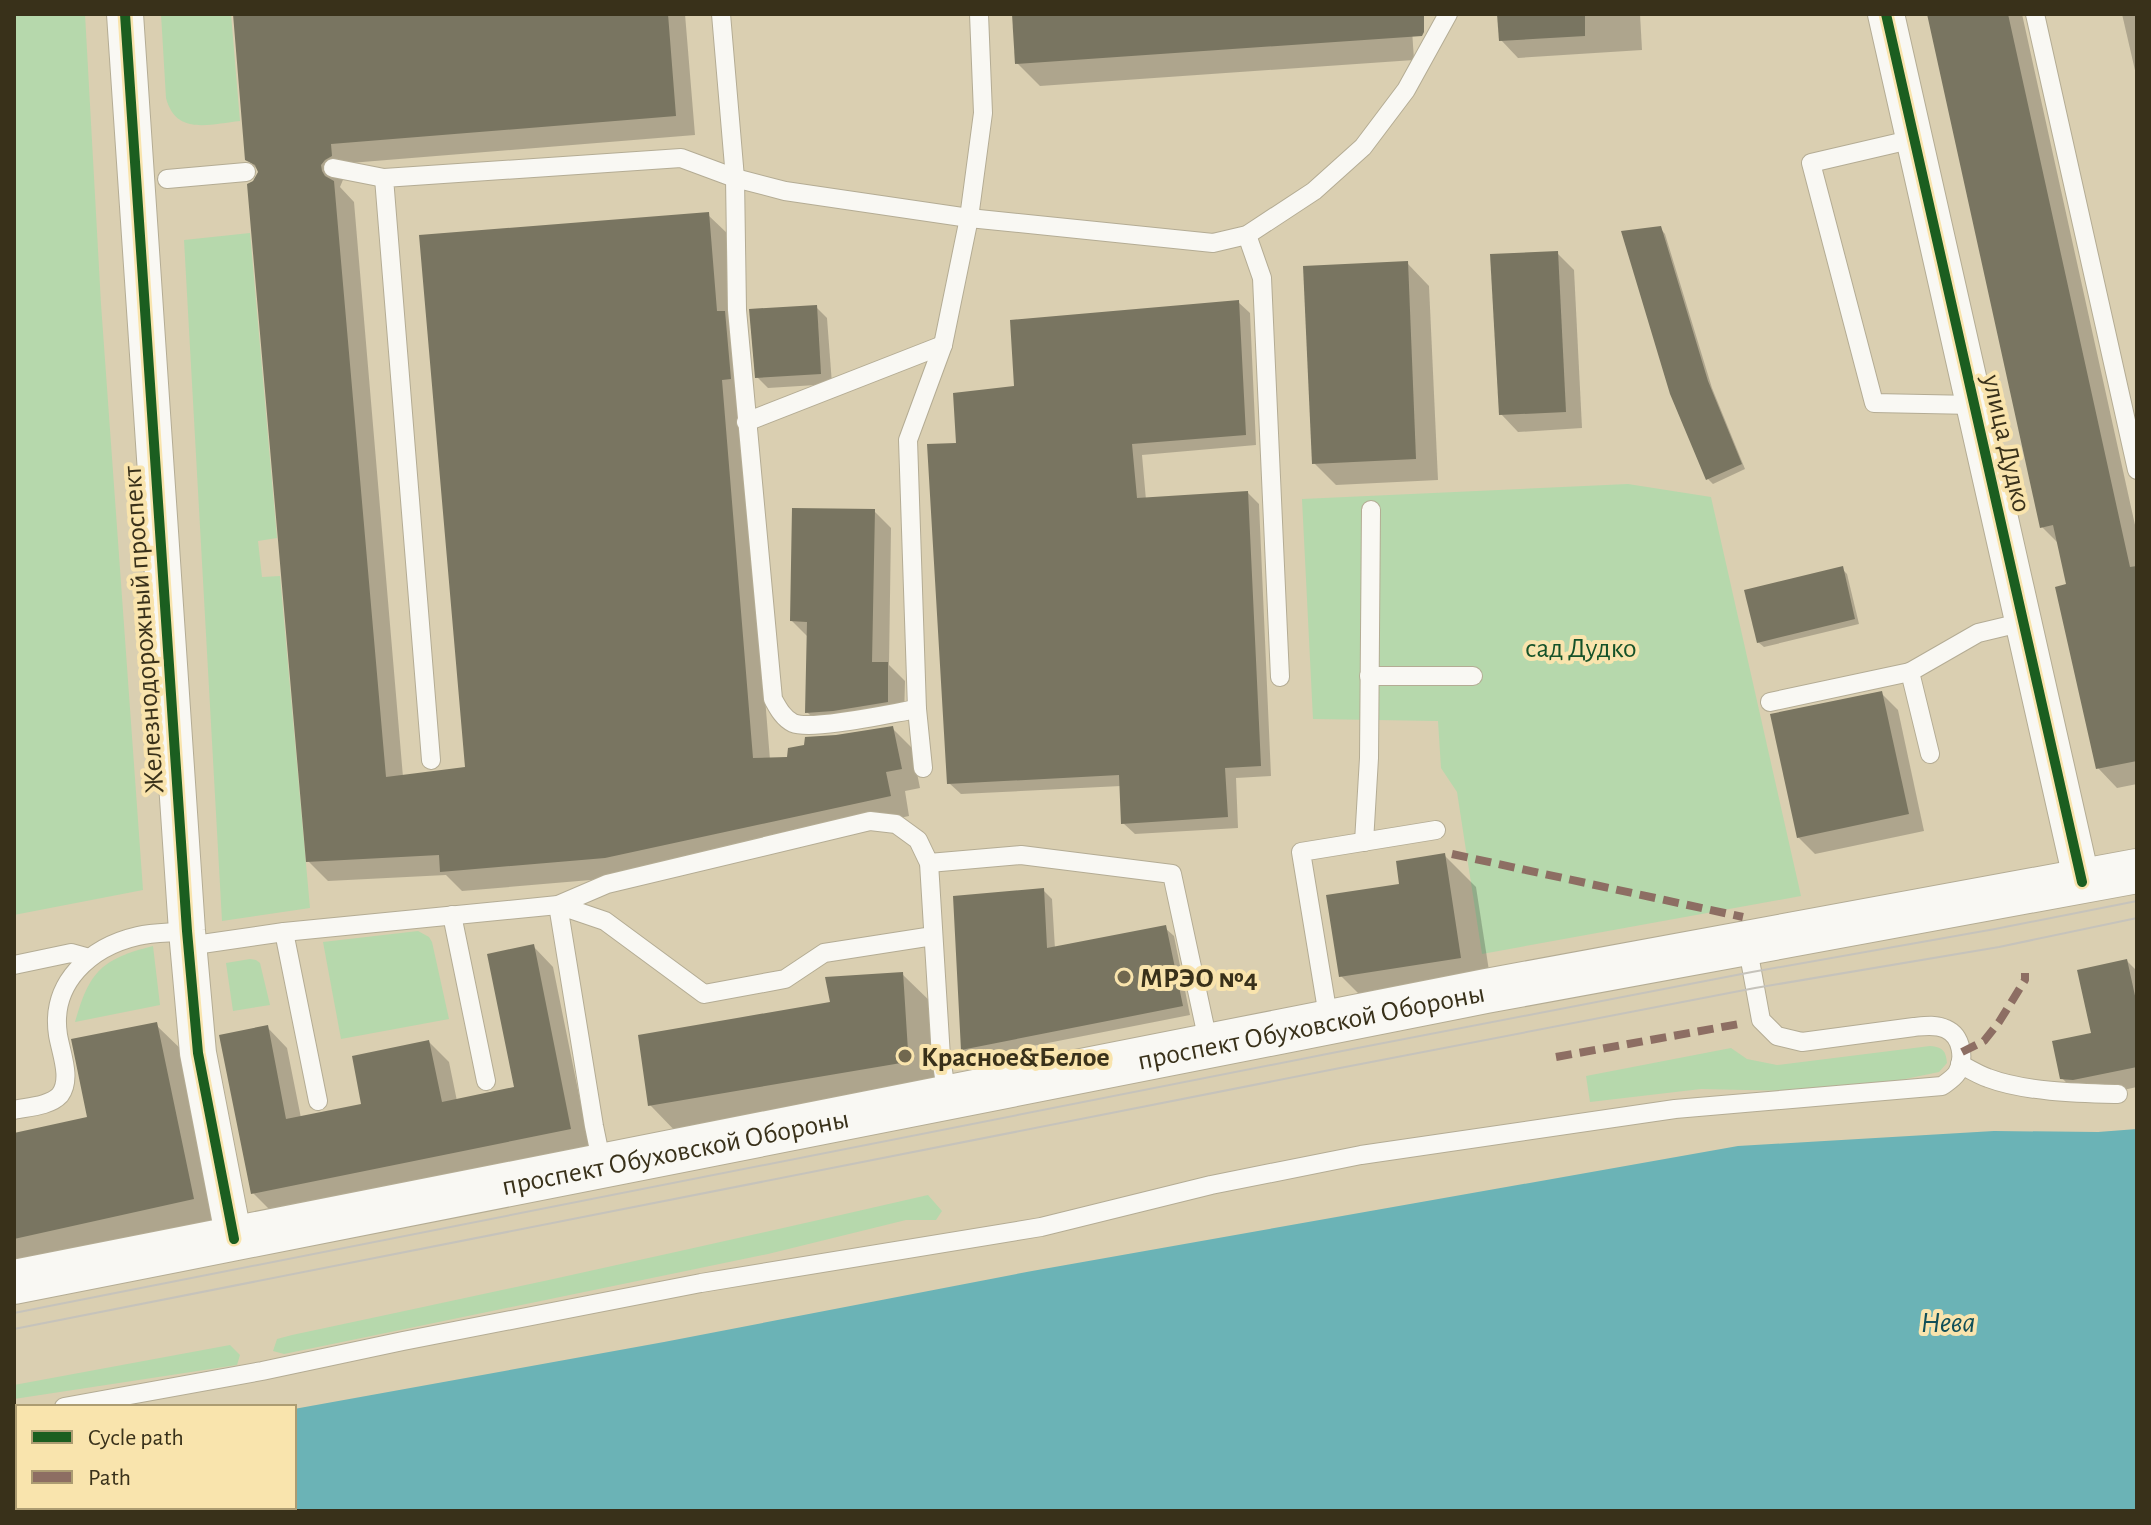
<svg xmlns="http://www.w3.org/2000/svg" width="2151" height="1525" viewBox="0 0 2151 1525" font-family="'Alegreya Sans',sans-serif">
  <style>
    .green { fill: #b6d8ac }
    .water { fill: #6bb3b6 }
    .shadow { fill: #0003 }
    .building { fill: #797561 }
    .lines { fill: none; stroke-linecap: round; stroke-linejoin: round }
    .service-casing { stroke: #b4ac94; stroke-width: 20 }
    .minor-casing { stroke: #b4ac94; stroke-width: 38 }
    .secondary-casing { stroke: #b4ac94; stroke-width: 46 }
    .service { stroke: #f9f8f3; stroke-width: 18 }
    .minor { stroke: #f9f8f3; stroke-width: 36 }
    .secondary { stroke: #f9f8f3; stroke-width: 44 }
    .tram { stroke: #c6c3bb; stroke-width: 2 }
    .quiet { stroke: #8d6e63; stroke-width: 8; stroke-dasharray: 16 8; stroke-linecap: butt }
    .cycleway-casing { stroke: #f9e4ad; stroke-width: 15 }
    .cycleway { stroke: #1b5e20; stroke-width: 10 }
    .poi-dot { fill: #71684f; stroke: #f9e4ad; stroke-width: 3 }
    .labels { text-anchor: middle; stroke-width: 8; stroke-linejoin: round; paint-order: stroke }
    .street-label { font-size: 28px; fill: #39311a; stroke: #f9e4ad }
    .park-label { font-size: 28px; fill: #155229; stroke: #f9e4ad }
    .poi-label { font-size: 28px; font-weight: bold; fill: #39311a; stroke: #f9e4ad; text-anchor: start }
    .water-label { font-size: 30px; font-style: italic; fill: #114f58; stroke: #f9e4ad }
  </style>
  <rect width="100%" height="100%" fill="#dacfb1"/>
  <g class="green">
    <polygon points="14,14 85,14 101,304 143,890 14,915"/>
    <path d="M 161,14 L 231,14 L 240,121 C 210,124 176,136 166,98 Z"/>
    <polygon points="250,233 277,538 258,541 262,577 280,576 310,908 222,921 184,240"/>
    <polygon points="1628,484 1711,497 1801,896 1482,954 1457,792 1441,768 1438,721 1313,719 1302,499"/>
    <polygon points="418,931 429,937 432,942 449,1019 341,1039 323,942"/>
    <path d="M 153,946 L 160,1005 L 75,1022 C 89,972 101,959 153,946 Z"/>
    <polygon points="250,959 256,960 260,963 270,1005 233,1011 226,963"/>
    <path d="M 1930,1046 C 1943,1047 1946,1051 1947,1063 L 1939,1072 L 1881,1084 L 1787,1091 L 1701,1089 L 1590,1102 L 1586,1076 L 1731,1048 L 1747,1059 L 1777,1065 Z"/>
    <path d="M 928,1195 L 942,1211 L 936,1220 L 906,1220 L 768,1254 L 284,1354 L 273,1351 L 277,1339 L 292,1335 C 504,1290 716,1244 928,1195 Z"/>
    <polygon points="230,1345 240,1355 237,1365 14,1399 14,1385"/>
  </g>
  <polygon class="water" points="2137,1129 2137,1511 14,1511 14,1460 18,1459 18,1507 294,1507 294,1409 664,1342 1032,1271 1738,1146 1994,1131 2098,1132"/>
  <g class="shadow">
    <polygon points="235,14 685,14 695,135 350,163 340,187 354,202 403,777 468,769 708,215 728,234 770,760 789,759 836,737 892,728 912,748 920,788 905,791 909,816 626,877 462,891 446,875 328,881 308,861 255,183 260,172 247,159"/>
    <polygon points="1014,14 1411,14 1414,60 1040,86 1017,63"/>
    <polygon points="1499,14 1640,14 1642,50 1518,58 1501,40"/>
    <polygon points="1929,14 2022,14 2137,534 2137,784 2117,788 2098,768 2069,586 2060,545 2042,527"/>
    <polygon points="2122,14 2137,14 2137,79"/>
    <polygon points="1660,228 1665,234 1712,388 1745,469 1713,484 1708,479"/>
    <polygon points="1557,253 1574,270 1582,428 1518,432 1501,414"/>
    <polygon points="1407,263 1429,286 1438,480 1336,485 1314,463"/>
    <polygon points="1238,302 1250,313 1256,445 1142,455 1146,500 1248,493 1259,504 1271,776 1236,778 1238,828 1135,834 1123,823 1121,786 961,794 949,783 958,445 1016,388"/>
    <polygon points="816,307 827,318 832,384 768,388 757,377"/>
    <polygon points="874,511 891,528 889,665 905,681 904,718 824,729 807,712 808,637 792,621"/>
    <polygon points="1842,569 1847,574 1859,624 1764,647 1758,642"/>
    <polygon points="1881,693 1898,710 1924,831 1815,854 1798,837"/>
    <polygon points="1444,855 1476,887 1492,990 1373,1008 1341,976 1402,886"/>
    <polygon points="1043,890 1052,899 1055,949 1165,928 1174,936 1190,1015 972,1058 963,1050 955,897"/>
    <polygon points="533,946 553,967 590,1149 273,1213 253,1193 267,1027 287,1048 301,1118 364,1105 429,1042 449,1062 457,1101 516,1089"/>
    <polygon points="2127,961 2137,971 2137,1087 2091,1097 2079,1096 2062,1078 2093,1034"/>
    <polygon points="902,974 934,1005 939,1083 681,1137 650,1105 832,1004"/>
    <polygon points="156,1025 186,1054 222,1228 14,1274 14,1134 90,1118"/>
  </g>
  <g class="building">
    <polygon points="233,14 668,14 676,116 331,144 332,156 325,160 321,165 322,171 325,176 334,181 386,777 465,767 419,235 709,212 717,311 725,311 731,379 722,380 753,758 787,757 788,748 804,745 805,737 836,735 893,726 902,769 886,772 891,796 605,858 440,872 439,855 306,862 247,184 253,181 258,172 255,165 245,160"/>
    <polygon points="1012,14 1424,14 1424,32 1422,36 1015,64"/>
    <polygon points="1497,14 1585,14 1585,36 1499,41"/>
    <polygon points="1927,14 2008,14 2130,567 2137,566 2137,761 2096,769 2055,587 2066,584 2059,552 2053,525 2040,528"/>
    <polygon points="1661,226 1708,381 1742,464 1706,480 1670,394 1621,231"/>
    <polygon points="1558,251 1566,412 1499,415 1490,254"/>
    <polygon points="1408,261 1416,459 1312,464 1303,266"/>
    <polygon points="1239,300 1246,435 1132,444 1137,498 1248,491 1261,766 1225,768 1228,817 1121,824 1119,775 947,784 927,444 956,443 953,393 1014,386 1010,320"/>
    <polygon points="817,305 821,374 755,378 749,309"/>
    <polygon points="792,508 875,509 872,662 888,662 888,702 833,711 805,713 807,622 790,621"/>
    <polygon points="1843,566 1855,619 1757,643 1744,590"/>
    <polygon points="1882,691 1909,814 1797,838 1770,714"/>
    <polygon points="1445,853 1461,958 1339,977 1326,895 1399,884 1396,861"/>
    <polygon points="1044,888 1047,948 1166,925 1183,1006 961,1050 953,896"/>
    <polygon points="534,944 571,1129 251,1194 219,1035 268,1025 286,1119 361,1104 352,1056 429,1040 442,1102 514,1087 487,954"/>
    <polygon points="2127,959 2137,1005 2137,1067 2073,1080 2060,1079 2052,1041 2091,1033 2077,970"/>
    <polygon points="903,972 908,1051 901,1063 648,1106 638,1035 830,1002 825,977"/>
    <polygon points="157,1022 194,1199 14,1239 14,1133 87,1117 71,1039"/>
  </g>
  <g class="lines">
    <defs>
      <g id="service">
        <path d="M 721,14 L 735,178 L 737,310 L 773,699 C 778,708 783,718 793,723 C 812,731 892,713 917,709"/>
        <polyline points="2035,14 2137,470"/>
        <polyline points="1914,139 1811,163 1874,403 1974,405"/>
        <polyline points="333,168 384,178"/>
        <polyline points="167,179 246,172"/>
        <polyline points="1247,235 1262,278 1280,677"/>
        <polyline points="746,422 943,345"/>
        <polyline points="1369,676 1473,676"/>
        <polyline points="1770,702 1910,672"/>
        <polyline points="1930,754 1910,672 1978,633 2024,622"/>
        <polyline points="431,760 384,178 681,158 735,178 785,191 969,218 1213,243 1247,235 1314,191 1363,147 1406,90 1448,14"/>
        <polyline points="923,768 917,709 908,440 943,345 969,218 983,113 979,14"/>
        <polyline points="1364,842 1369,758 1371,510"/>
        <polyline points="929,863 1021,855 1172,874 1209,1046"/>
        <polyline points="452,915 486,1081"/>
        <polyline points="284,932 318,1101"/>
        <polyline points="188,946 284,932 558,905 607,884 870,821 896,824 918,840 929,863 941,1057 947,1098"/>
        <polyline points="14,965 71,953 89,958"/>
        <polyline points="1329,1022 1301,852 1436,830"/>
        <path d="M 1960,1064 C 1969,1069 1979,1075 1988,1078 C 2025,1092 2079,1093 2118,1094"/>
        <path d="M 14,1110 C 28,1107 50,1106 60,1095 C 72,1079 61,1053 58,1035 C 50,983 90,947 138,936 C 154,932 171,933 187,931"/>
        <polyline points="602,1165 594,1126 558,905 605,921 704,994 785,979 824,953 933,936"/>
        <path d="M 64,1407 L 262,1371 L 403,1341 L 701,1283 L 1041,1227 L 1211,1185 L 1361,1155 L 1675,1109 L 1942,1086 C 1947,1082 1953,1079 1957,1073 C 1965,1059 1962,1036 1946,1029 C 1936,1024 1924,1026 1914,1027 L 1802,1042 L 1777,1036 L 1761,1020 L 1747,944"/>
        <polyline points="14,1416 18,1415"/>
      </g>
      <g id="minor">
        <polyline points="125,14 187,931 198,1053 234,1239"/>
        <polyline points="1886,14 2082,882"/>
      </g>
      <g id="secondary">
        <path id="s1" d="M 14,1282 L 1486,991 L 2137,871"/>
      </g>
    </defs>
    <use href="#service" class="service-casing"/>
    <use href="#minor" class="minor-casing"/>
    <use href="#secondary" class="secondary-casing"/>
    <use href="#service" class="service"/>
    <use href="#minor" class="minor"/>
    <use href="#secondary" class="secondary"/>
    <g class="tram">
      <polyline points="14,1313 1337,1052 1752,972 1995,929 2137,901"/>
      <polyline points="14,1329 1340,1068 1755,988 1999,947 2137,918"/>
    </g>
    <g class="quiet">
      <polyline points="1452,854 1743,917"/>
      <polyline points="1962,1052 1984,1041 1999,1022 2025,980 2025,973"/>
      <polyline points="1556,1057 1739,1024"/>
    </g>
    <defs>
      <g id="cycleway">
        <polyline points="125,14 187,931 198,1053 234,1239"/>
        <polyline points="1886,14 2082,882"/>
      </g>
    </defs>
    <use href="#cycleway" class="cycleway-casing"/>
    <use href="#cycleway" class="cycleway"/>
  </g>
  <g class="poi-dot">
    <circle cx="1124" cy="977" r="8"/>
    <circle cx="905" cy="1056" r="8"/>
  </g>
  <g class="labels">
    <g class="street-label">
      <text transform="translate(2008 443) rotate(77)" y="10">улица Дудко</text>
      <text transform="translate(142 630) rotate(-94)" y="10">Железнодорожный проспект</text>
      <text dy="10" stroke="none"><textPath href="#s1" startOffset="1322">проспект Обуховской Обороны</textPath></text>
      <text dy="10" stroke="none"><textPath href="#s1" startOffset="674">проспект Обуховской Обороны</textPath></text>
    </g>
    <g class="park-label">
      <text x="1581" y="657">сад Дудко</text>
    </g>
    <g class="poi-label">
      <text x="1140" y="987">МРЭО №4</text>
      <text x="921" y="1066">Красное&amp;Белое</text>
    </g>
    <g class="water-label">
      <text x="1948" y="1332">Нева</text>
    </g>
  </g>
  <rect width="2151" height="1525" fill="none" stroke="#39311a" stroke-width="32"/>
  <rect x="16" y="1405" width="280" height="104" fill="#f9e4ad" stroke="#ac9c72" stroke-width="2"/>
  <rect x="32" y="1431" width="40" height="12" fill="#1b5e20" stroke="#ac9c72" stroke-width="2"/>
  <text x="88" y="1445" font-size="24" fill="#39311a">Cycle path</text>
  <rect x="32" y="1471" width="40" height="12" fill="#8d6e63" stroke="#ac9c72" stroke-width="2"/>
  <text x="88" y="1485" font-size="24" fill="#39311a">Path</text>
</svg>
